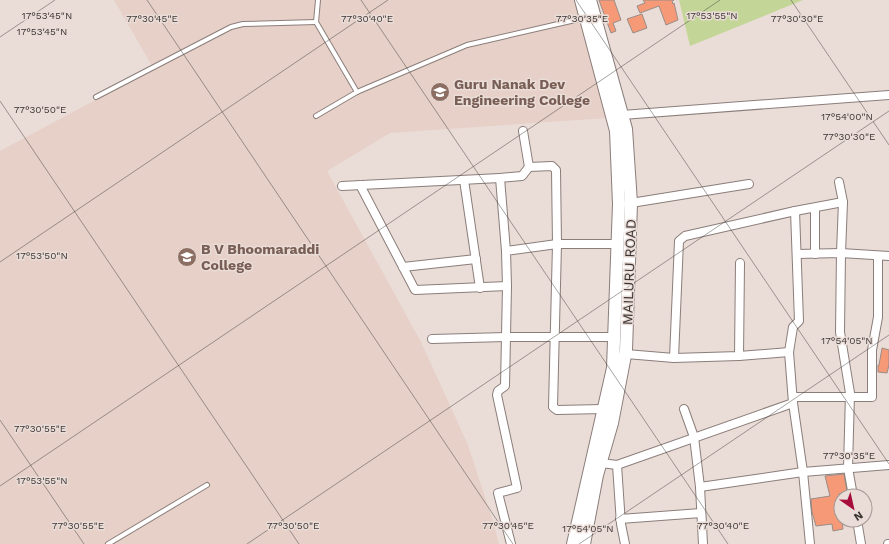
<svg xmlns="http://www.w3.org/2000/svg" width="889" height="544" viewBox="0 0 889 544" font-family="'Work Sans',sans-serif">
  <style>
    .built { fill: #e6d0c8 }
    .green { fill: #c3d698 }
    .building { fill: #f59977; stroke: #9a8d88 }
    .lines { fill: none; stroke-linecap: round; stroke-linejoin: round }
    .lane-casing { stroke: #8b7e7a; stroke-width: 6 }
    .street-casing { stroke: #8b7e7a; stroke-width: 10 }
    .secondary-casing { stroke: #8b7e7a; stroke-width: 14 }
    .lane { stroke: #fff; stroke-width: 4 }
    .street { stroke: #fff; stroke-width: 8 }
    .secondary { stroke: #fff; stroke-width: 12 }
    .ticks { fill: none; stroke: #3a3533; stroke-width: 1; stroke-opacity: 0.45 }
    .labels { text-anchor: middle; stroke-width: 3; stroke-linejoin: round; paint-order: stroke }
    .education-label { font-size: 14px; font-weight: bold; fill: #785e54; stroke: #eadcd7; text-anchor: start }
    .street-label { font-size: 14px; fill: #3a3533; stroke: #eadcd7 }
    .ticks-label { font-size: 10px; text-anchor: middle; fill: #3a3533; stroke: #eadcd7; stroke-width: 3; stroke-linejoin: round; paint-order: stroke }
  </style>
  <rect width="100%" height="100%" fill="#eadcd7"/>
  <polygon class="built" points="114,0 576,0 607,118 390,133 327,171 421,342 468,445 494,525 499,544 0,544 0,151 103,96 152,66"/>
  <polygon class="green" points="679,0 803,0 690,46"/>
  <g class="building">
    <polygon points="599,0 614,0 621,20 613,23 616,31 611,33"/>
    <polygon points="643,0 674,0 672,1 673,4 674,3 678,20 666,25 659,6 640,13 637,6 645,3"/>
    <polygon points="642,14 647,28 633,33 627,19"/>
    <polygon points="882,348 889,350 889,365 887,373 878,372 878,365 879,365"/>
    <polygon points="844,474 847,492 839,494 841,520 842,520 843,529 833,531 832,524 816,526 812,512 811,499 830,496 825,476"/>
  </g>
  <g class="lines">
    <defs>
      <g id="lane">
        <polyline points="318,0 316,22 357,92"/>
        <polyline points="96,97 231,27 243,24 316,22"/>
        <polyline points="316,116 357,92 467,45 584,18"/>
        <polyline points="108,544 207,485"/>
      </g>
      <g id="street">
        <polyline points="622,115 889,95"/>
        <polyline points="523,131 529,167 552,166 556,170 557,244 553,407 557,410 603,409"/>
        <polyline points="464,180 480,288"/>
        <polyline points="839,182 843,202 841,253 840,332 850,393 848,468 853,496"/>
        <polyline points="360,185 415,290 507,286"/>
        <polyline points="342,186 500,178"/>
        <polyline points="631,203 749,184"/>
        <polyline points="815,208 815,254"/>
        <polyline points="795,211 799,321 793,327 789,352 793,403 803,472 810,544"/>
        <polyline points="506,251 500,178 522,176 529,167"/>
        <polyline points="797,254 841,253 889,256"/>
        <polyline points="403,267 476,259"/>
        <polyline points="432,339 506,337 614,337"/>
        <polyline points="626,354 674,358 739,356 789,352"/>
        <polyline points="739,356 740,263"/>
        <polyline points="674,358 679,241 685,236 795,211 843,202"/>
        <polyline points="793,397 872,397 872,350 878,317 878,256"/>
        <polyline points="684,409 694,437 700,487 703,544"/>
        <polyline points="601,463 617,465 621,524 625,544"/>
        <polyline points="617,465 793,403"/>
        <polyline points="700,487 803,472 889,465"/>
        <polyline points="620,519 701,513"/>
        <polyline points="857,520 861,544"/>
        <polyline points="511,544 498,493 517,488 497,395 498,391 505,386 507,286 506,251 557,244 618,244"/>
        <polyline points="888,544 889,544"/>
      </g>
      <g id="secondary">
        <polyline points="573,544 613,368 619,204 616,131 581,0"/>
        <polyline points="584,544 597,475 612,423 626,350 631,203 626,129 590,0"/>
      </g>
    </defs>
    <use href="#lane" class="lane-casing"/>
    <use href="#street" class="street-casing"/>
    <use href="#secondary" class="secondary-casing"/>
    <use href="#lane" class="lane"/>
    <use href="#street" class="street"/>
    <use href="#secondary" class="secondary"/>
  </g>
  <path class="ticks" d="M 147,0 L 513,544M 361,0 L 728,544M 576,0 L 889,464M 791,0 L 889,145M 0,37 L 55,0M 0,101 L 299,544M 0,262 L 388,0M 0,420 L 84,544M 0,486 L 720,0M 247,544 L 889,111M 579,544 L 889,335"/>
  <defs>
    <symbol id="university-disc" viewBox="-11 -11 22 22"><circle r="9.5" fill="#8d6e63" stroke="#eadcd7"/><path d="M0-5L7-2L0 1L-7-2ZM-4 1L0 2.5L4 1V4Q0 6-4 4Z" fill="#fff"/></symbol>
  </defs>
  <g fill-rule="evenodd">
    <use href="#university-disc" x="429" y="81" width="22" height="22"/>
    <use href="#university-disc" x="176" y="246" width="22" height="22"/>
  </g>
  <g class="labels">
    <g class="education-label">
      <text x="454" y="89">Guru Nanak Dev<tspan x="454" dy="16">Engineering College</tspan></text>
      <text x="201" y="254">B V Bhoomaraddi<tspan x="201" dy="16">College</tspan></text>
    </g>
    <g class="street-label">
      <text transform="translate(629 272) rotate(-88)" y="5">MAILURU ROAD</text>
    </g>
  </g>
  <g class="ticks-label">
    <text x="47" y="19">17°53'45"N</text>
    <text x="712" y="19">17°53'55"N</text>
    <text x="152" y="22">77°30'45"E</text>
    <text x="367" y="22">77°30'40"E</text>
    <text x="582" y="22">77°30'35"E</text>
    <text x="797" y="22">77°30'30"E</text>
    <text x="42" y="35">17°53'45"N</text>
    <text x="40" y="113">77°30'50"E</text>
    <text x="847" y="120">17°54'00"N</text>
    <text x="849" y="140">77°30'30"E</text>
    <text x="42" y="259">17°53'50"N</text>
    <text x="847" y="344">17°54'05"N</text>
    <text x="40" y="432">77°30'55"E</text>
    <text x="849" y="459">77°30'35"E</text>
    <text x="42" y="484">17°53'55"N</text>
    <text x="78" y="529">77°30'55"E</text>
    <text x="293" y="529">77°30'50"E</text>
    <text x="508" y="529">77°30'45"E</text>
    <text x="723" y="529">77°30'40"E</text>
    <text x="588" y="532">17°54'05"N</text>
  </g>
  <g transform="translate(853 508) rotate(146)"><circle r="19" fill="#eadcd7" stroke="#a49995"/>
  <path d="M0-3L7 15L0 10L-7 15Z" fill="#a60c3c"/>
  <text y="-6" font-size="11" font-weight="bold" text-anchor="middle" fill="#3a3533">N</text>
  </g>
</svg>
